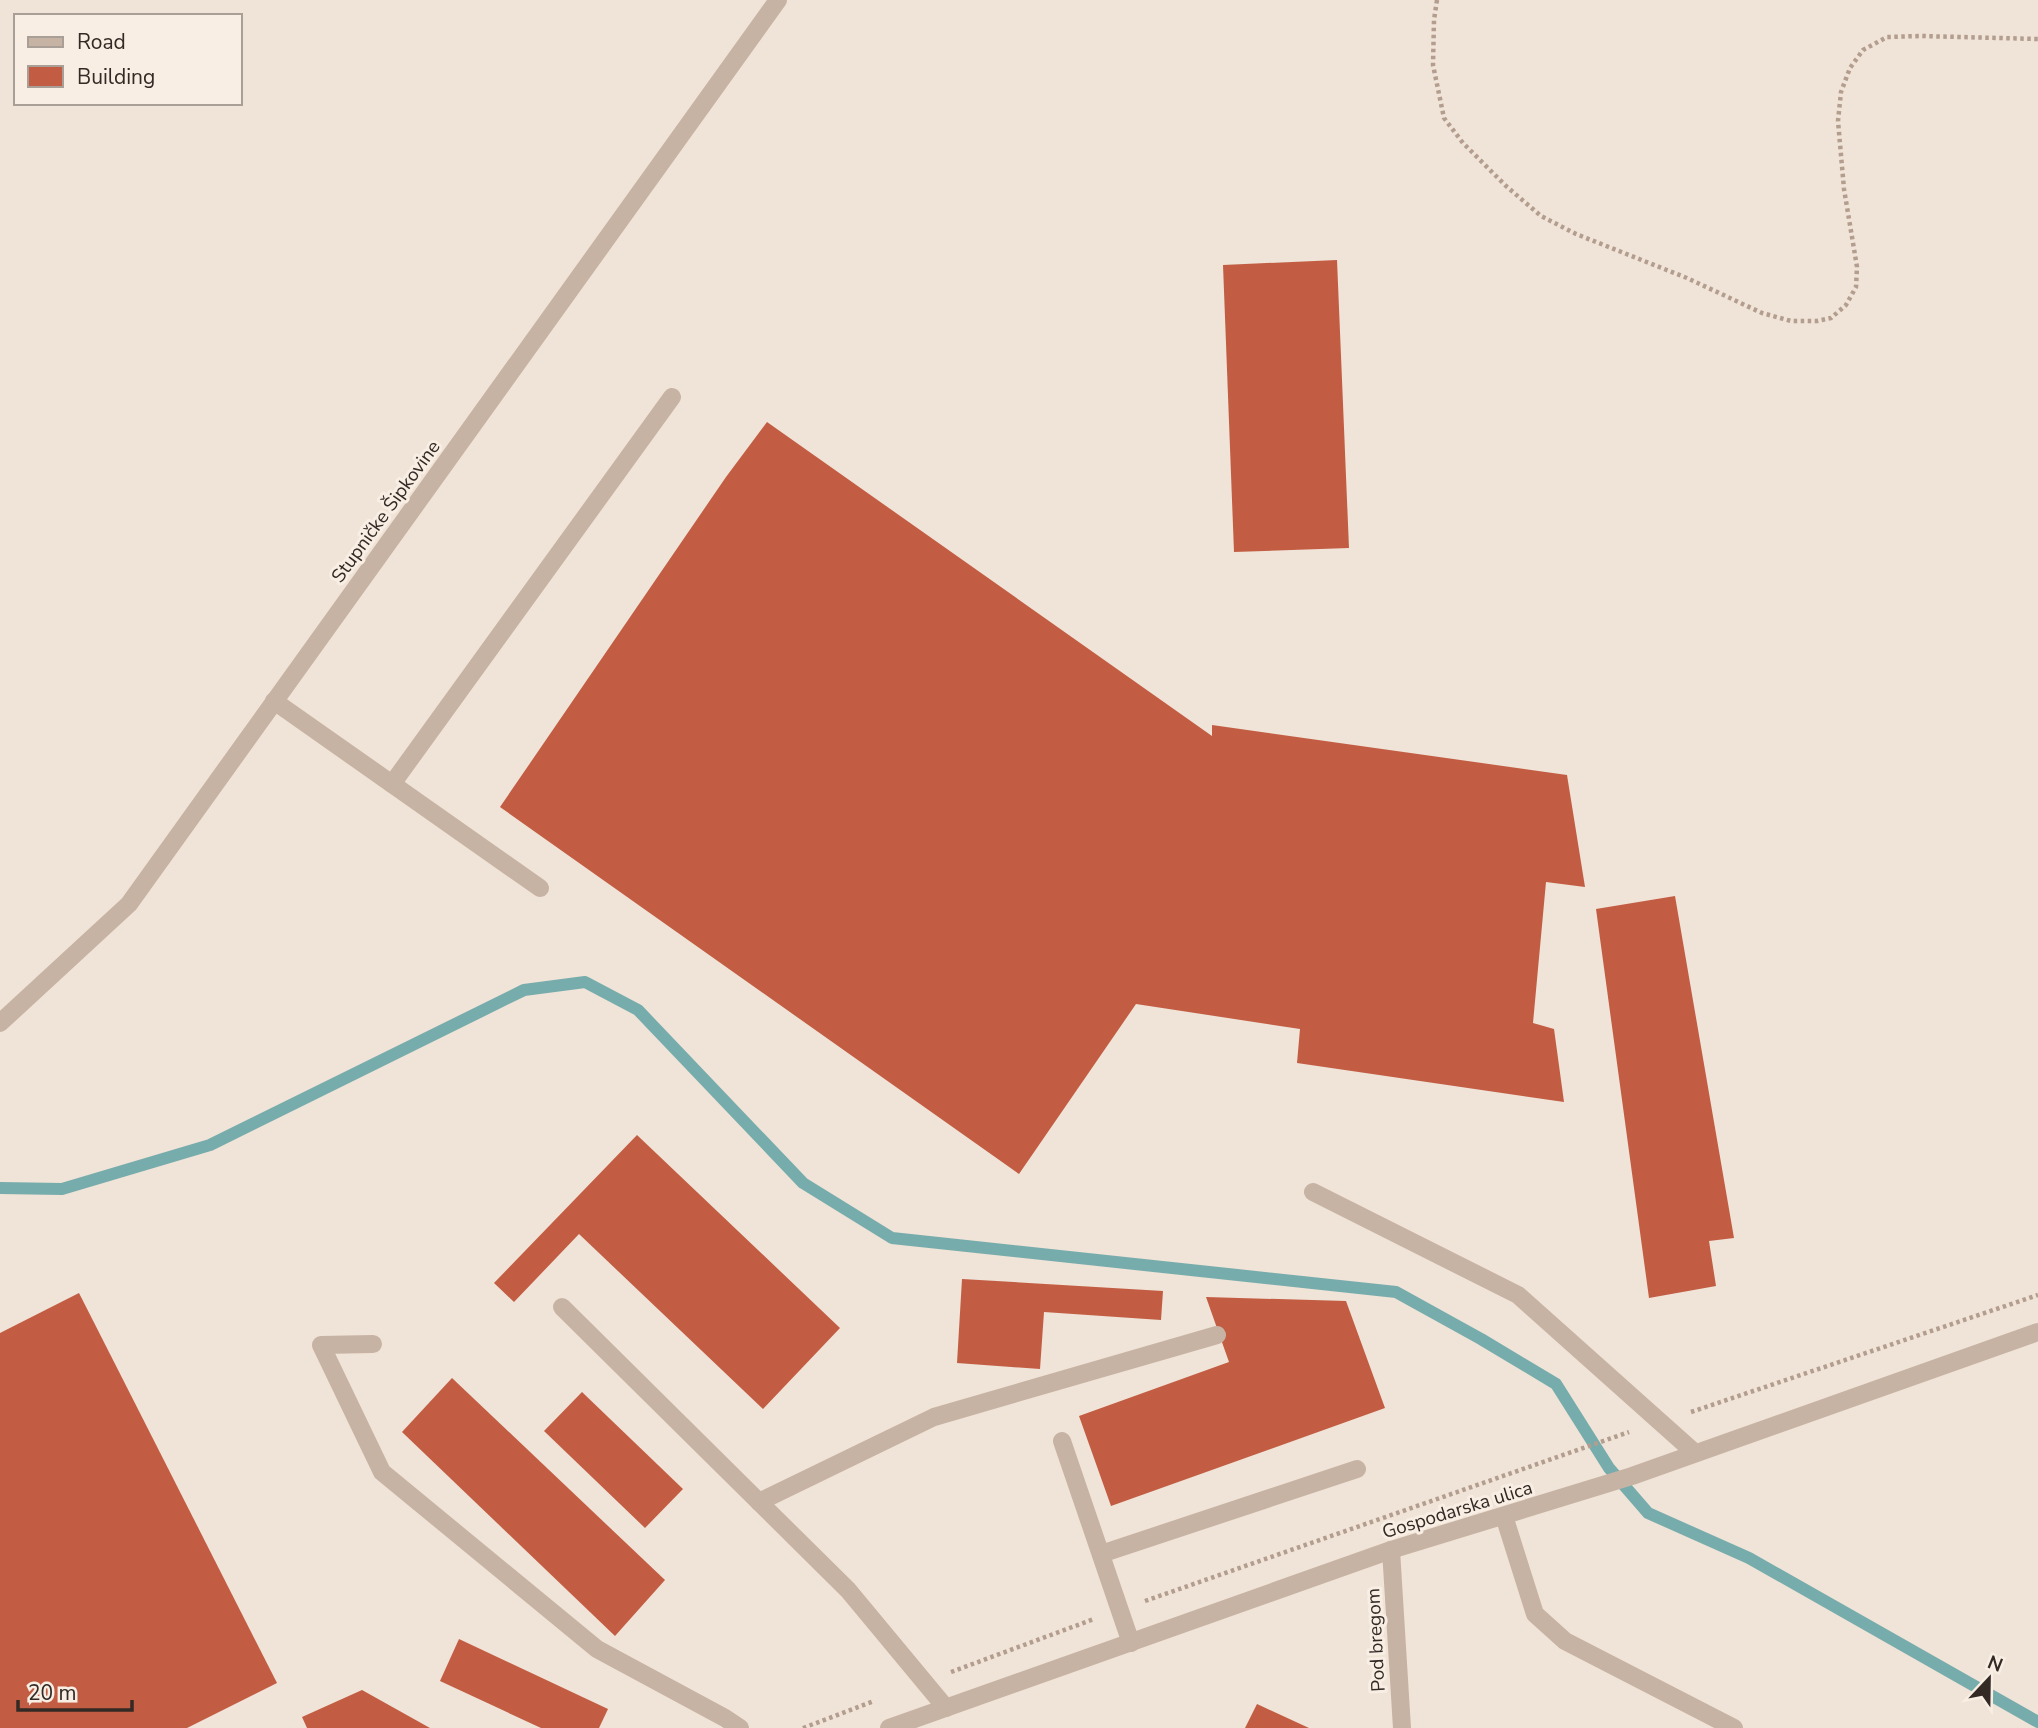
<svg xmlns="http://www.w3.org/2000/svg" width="2038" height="1728" viewBox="0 0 2038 1728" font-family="'Nunito Sans',sans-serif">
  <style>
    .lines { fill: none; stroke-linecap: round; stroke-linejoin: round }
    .stream { stroke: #77acac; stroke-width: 12 }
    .building { fill: #c25d43 }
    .path { stroke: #b39d8e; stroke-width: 4.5; stroke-dasharray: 3.5 3.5; stroke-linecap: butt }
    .service { stroke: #c7b3a4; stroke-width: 18 }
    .minor { stroke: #c7b3a4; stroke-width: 18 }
    .labels { text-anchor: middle; stroke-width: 6; stroke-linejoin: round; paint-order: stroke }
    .street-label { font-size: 19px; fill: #332925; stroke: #f8eee3 }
  </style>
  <rect width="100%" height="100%" fill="#f0e3d7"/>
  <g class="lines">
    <polyline class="stream" points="0,1188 62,1189 210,1145 524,990 585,982 638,1010 803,1183 892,1238 1396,1292 1481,1339 1556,1384 1609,1468 1648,1513 1749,1558 2038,1722"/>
  </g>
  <g class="building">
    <polygon points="1337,260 1349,548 1234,552 1223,265"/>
    <polygon points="767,422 1212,736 1212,725 1567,775 1585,887 1546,882 1533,1023 1554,1029 1564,1102 1297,1063 1300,1029 1136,1004 1019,1174 500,807 726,477"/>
    <polygon points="1675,896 1734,1238 1709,1241 1716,1286 1649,1298 1596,909"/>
    <polygon points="637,1135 840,1328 763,1409 579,1234 514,1302 494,1283"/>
    <polygon points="962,1279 1163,1291 1161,1320 1044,1312 1040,1369 957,1363"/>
    <polygon points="79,1293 277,1683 187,1728 0,1728 0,1333"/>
    <polygon points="1206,1297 1346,1301 1385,1408 1111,1506 1079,1416 1229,1362"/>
    <polygon points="452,1378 665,1580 615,1636 402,1432"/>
    <polygon points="582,1392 683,1489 645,1528 544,1431"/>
    <polygon points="459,1639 608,1709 599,1728 541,1728 440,1681"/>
    <polygon points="362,1690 430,1728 307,1728 302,1717"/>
    <polygon points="1257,1704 1309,1728 1245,1728"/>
  </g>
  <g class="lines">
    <g class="path">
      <polyline points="1437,0 1434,20 1433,65 1444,118 1463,143 1506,186 1541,216 1576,234 1687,278 1762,313 1791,321 1817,321 1831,318 1846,305 1856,287 1857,267 1844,189 1838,121 1841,92 1850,68 1863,50 1887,37 1921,36 2038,39"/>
      <polyline points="1691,1412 2038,1295"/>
      <polyline points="1145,1601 1629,1432"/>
      <polyline points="951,1672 1094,1619"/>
      <polyline points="803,1728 874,1701"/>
    </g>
    <g class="service">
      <polyline points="274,701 540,888"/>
      <polyline points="392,784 672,397"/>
      <polyline points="1313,1192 1518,1295 1695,1453"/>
      <polyline points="562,1307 848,1590 946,1708"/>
      <polyline points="373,1344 321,1345 382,1472 597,1649 725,1718 740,1728"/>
      <polyline points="1062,1441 1131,1643"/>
      <polyline points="759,1502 934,1417 1217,1335"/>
      <polyline points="1504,1516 1535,1614 1565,1641 1734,1728"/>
      <polyline points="1101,1554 1357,1469"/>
    </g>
    <g class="minor">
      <polyline points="0,1023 129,904 778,0"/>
      <polyline points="1391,1550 1402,1728"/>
      <polyline points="889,1728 1391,1550 1632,1476 2038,1332"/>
    </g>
  </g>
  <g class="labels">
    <g class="street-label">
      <text transform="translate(385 511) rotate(-54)" y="7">Stupničke Šipkovine</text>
      <text transform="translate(1457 1509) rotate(-17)" y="7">Gospodarska ulica</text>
      <text transform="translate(1375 1640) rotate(-93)" y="7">Pod bregom</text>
    </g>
  </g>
  <rect x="14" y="14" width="228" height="91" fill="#f8eee3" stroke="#a99f97" stroke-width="2"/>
  <rect x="28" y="37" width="35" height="10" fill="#c7b3a4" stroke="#a99f97" stroke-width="2"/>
  <text x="77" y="49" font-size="21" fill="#332925">Road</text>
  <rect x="28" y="66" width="35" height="21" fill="#c25d43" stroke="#a99f97" stroke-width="2"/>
  <text x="77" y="84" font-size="21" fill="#332925">Building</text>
  <g transform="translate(1989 1679) rotate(22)" stroke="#f8eee3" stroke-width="5" paint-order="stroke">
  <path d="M0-5L12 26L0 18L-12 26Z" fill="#332925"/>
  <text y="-10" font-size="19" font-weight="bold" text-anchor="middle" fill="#332925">N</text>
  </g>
  <path d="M18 1700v10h114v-10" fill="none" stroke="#332925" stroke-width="3.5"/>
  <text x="28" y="1700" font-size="21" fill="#332925" stroke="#f8eee3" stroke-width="5" paint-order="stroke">20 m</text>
</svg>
